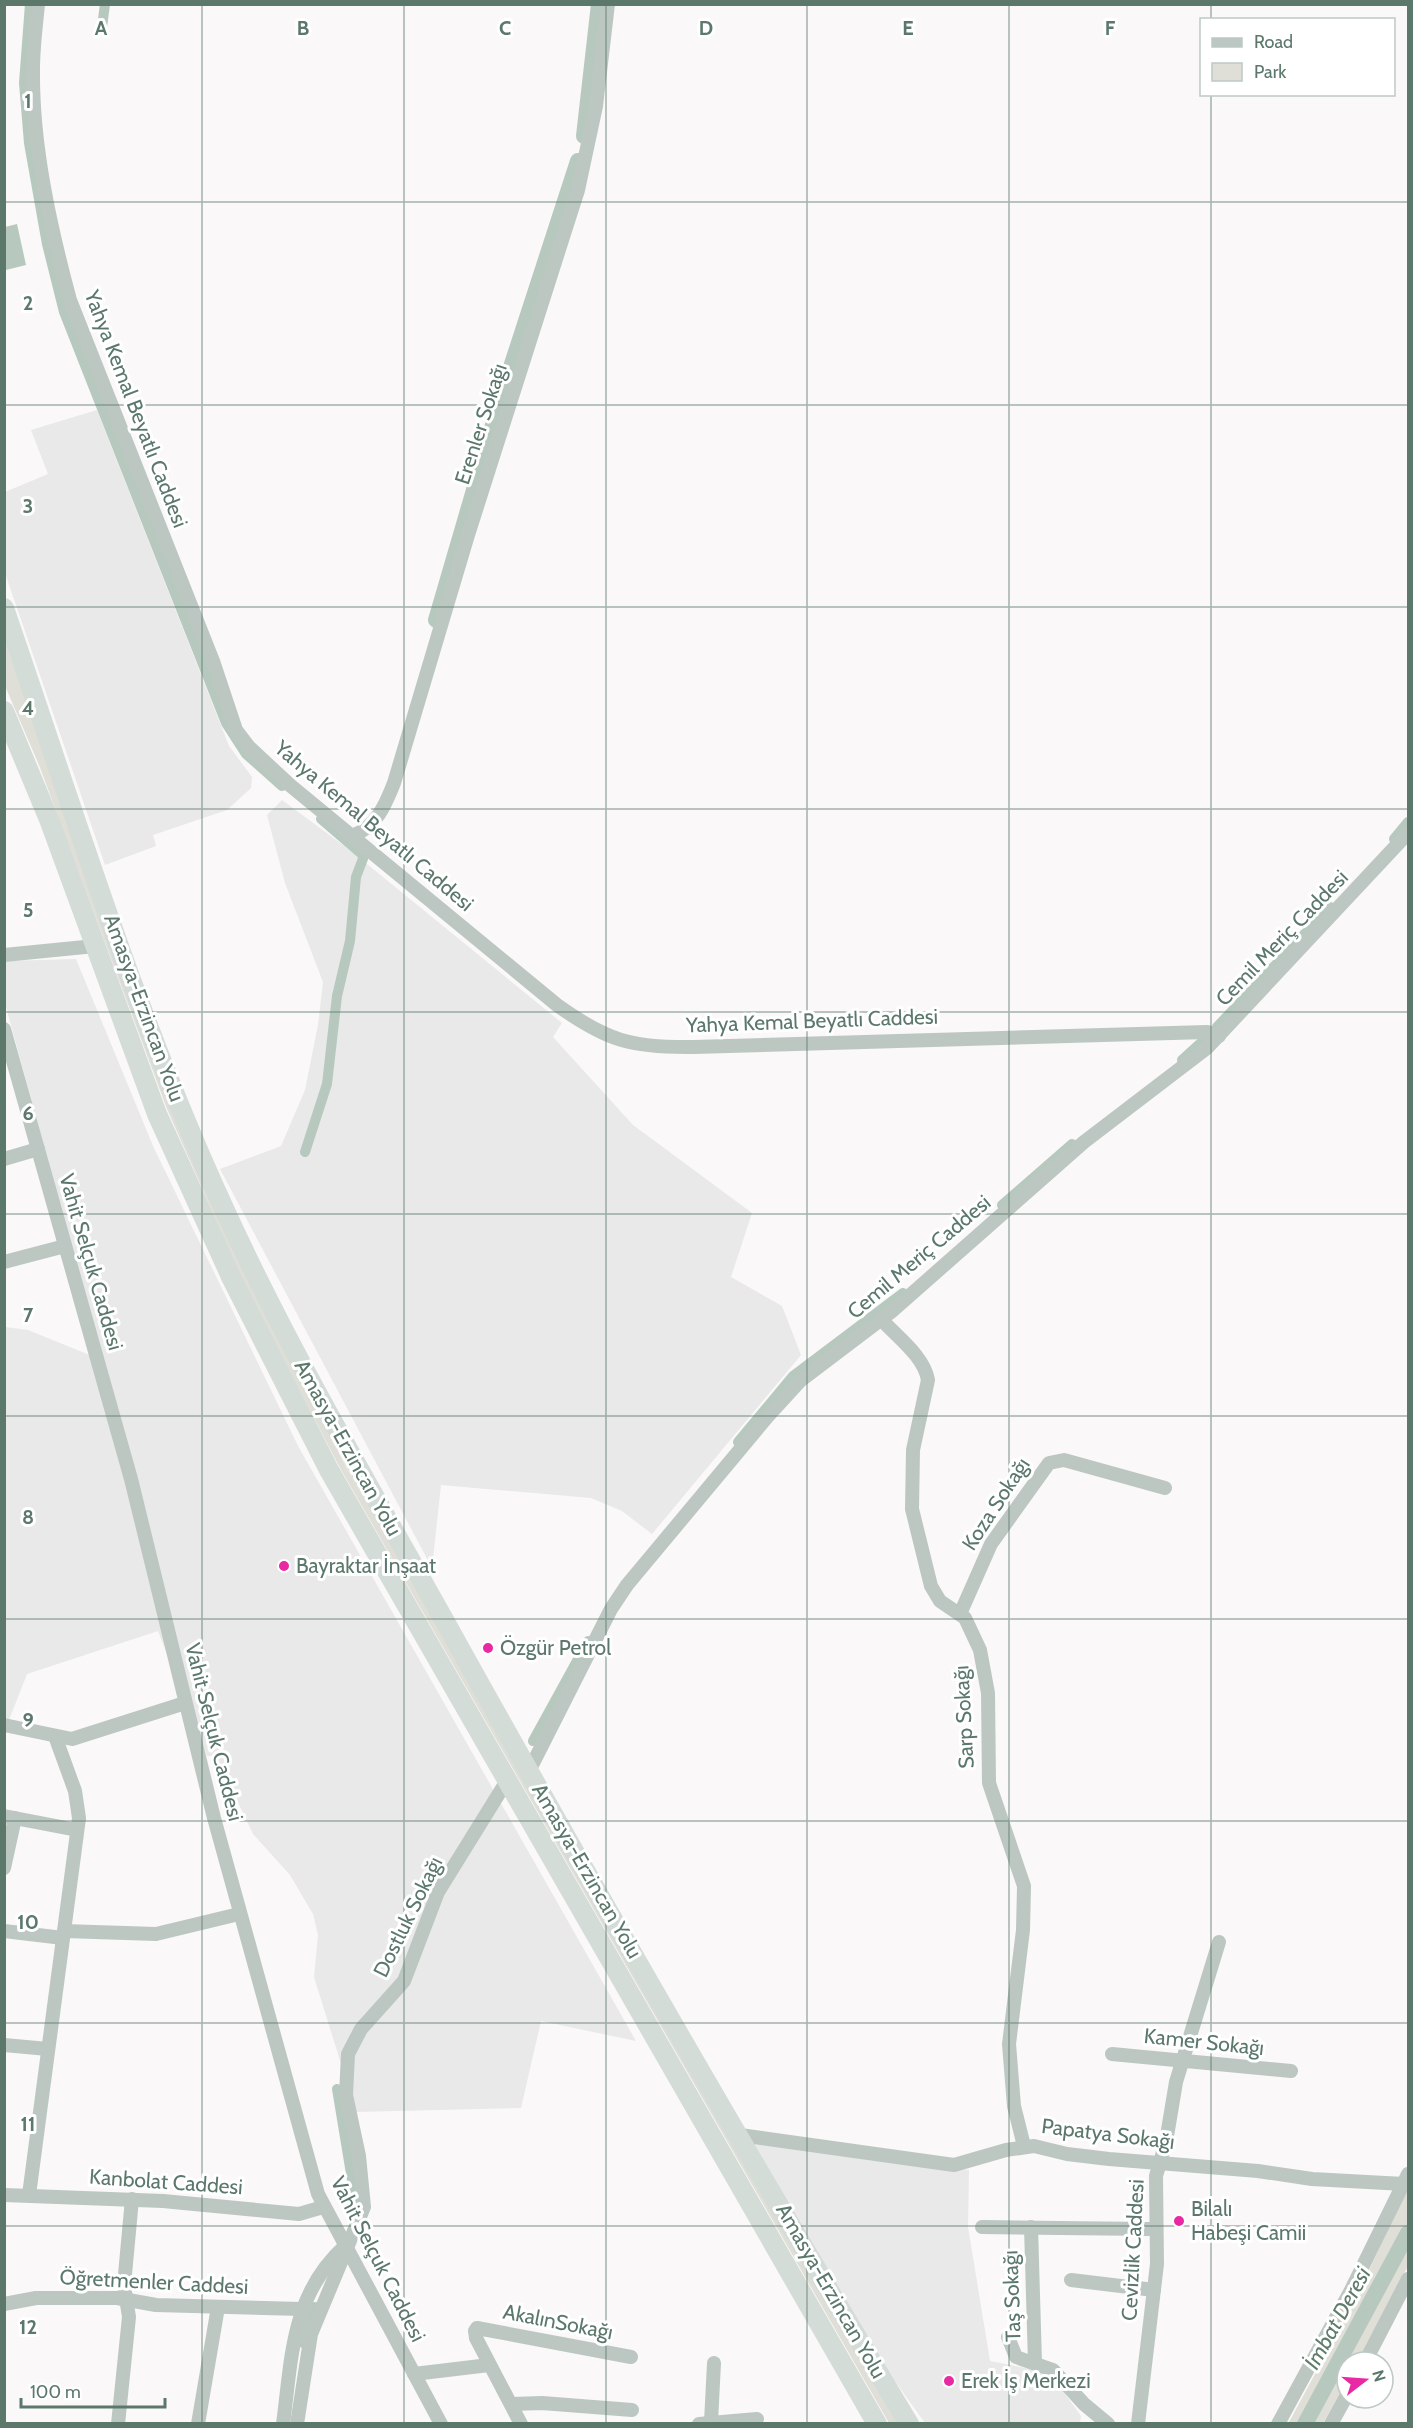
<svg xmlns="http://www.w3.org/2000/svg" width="1413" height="2428" viewBox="0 0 1413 2428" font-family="Cabin,sans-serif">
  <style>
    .built { fill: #e8e9e8 }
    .green { fill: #dfded7 }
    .water { fill: #b7c9be }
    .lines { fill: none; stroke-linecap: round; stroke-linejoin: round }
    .canal { stroke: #b7c9be; stroke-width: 10 }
    .river { stroke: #b7c9be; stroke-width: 16 }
    .minor { stroke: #bcc7c2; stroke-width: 14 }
    .highway { stroke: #d4dcd8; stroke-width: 20 }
    .grid { fill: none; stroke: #5b786b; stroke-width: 1.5; stroke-opacity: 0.55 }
    .poi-dot { fill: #e829a3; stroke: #fff; stroke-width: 2 }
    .labels { text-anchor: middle; stroke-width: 6; stroke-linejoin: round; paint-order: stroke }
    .street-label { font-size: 21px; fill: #5b786b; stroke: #fff }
    .poi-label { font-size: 21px; fill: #5b786b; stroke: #fff; text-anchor: start }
    .water-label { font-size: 22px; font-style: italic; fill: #5f7d6b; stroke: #fff }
    .grid-label { font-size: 20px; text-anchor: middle; font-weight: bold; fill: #5b786b; stroke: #fff; stroke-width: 6; stroke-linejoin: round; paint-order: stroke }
  </style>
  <rect width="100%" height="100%" fill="#faf8f8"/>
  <g class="built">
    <polygon points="97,410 229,746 252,777 251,788 227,810 153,835 156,846 105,865 4,570 5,492 48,474 31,430"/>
    <polygon points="282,800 351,851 562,1023 553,1037 633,1125 752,1213 731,1277 782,1306 801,1355 652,1534 622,1511 591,1498 441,1485 432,1568 220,1169 281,1146 305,1090 318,1025 323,982 285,883 267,815"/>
    <polygon points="76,959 153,1146 298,1446 636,2041 541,2021 521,2108 356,2112 314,1977 318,1935 313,1914 290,1875 253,1834 216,1756 207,1756 158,1631 27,1674 9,1720 5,1719 5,1327 28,1330 102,1360 5,1003 4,961"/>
    <polygon points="748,2139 869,2160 969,2170 968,2227 990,2361 1050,2373 1081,2416 1080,2423 925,2423 871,2348"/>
  </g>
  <g class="green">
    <polygon points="4,639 105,927 281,1345 346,1467 900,2423 889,2423 340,1468 246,1288 167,1109 39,765 5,686"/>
    <polygon points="1408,2187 1408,2266 1358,2362 1347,2362 1347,2381 1323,2423 1288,2424 1355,2300"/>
  </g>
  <polygon class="water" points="17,224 26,265 6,270 5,227"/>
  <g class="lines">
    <g class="canal">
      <polyline points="30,4 24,83 29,143 47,244 64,312 226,723 246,754 282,786"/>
      <polyline points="102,27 105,4"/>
      <polyline points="1394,839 1408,822"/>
      <polyline points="1217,1027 1330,907"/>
      <polyline points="1182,1060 1204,1040"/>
      <polyline points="305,1152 327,1084 337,996 350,941 356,877 364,856 321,819"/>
      <polyline points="1002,1205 1072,1144"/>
      <polyline points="738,1442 793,1376 903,1293"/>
      <polyline points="533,1741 588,1641"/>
      <polyline points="337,2089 356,2204"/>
      <polyline points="303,2343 305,2329 315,2307"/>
    </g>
    <g class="river">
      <polyline points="584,136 599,4"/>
      <polyline points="436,620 500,401 578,161"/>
      <polyline points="1305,2424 1408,2233"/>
    </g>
    <g class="minor">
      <path d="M 38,4 C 36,26 33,47 33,69 C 32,145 50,226 70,300 L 213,661 L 236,730 L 249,747 L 291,786 L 557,1005 C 607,1041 632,1048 694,1047 L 1207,1032 L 1219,1036"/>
      <path d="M 352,836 C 376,827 385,806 394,783 L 468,535 L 578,190 L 596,106 L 608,4"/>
      <polyline points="4,955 95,946"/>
      <polyline points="4,1029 131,1479 214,1818 318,2194 441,2424"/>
      <polyline points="4,1159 38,1149"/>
      <polyline points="4,1262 65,1246"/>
      <path d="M 881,1319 C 897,1337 924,1356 928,1380 L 913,1450 L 912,1509 L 931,1586 L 940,1601 L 965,1618 L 980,1650 L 988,1693 L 989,1783 L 1024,1886 L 1023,1930 L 1009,2044 L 1014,2106 L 1024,2146"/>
      <polyline points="960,1614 991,1544 1049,1463 1064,1460 1165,1488"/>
      <polyline points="4,1725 72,1739 185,1703"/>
      <polyline points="529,1771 611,1609 627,1585 768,1416 800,1381 891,1312 1084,1142 1207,1048 1408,833"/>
      <polyline points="4,1816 77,1830"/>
      <polyline points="4,1868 15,1818"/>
      <polyline points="4,1931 63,1938"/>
      <polyline points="64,1931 156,1934 239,1914"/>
      <polyline points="4,2045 48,2049"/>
      <polyline points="1112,2054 1291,2071"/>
      <polyline points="740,2135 954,2165 1006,2150 1034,2146 1067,2154 1109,2159 1258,2171 1312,2179 1404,2184"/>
      <polyline points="4,2195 163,2201 299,2214 323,2207"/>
      <polyline points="29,2195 79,1818 75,1791 55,1736"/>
      <polyline points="982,2227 1149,2229"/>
      <polyline points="1031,2227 1035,2363"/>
      <polyline points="1071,2280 1154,2290"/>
      <polyline points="4,2304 36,2298 117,2298 156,2305 302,2309"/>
      <polyline points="1008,2337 1016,2357 1053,2370 1084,2404 1108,2424"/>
      <polyline points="1365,2362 1408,2279"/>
      <polyline points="414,2374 489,2365"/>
      <polyline points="512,2404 542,2403 632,2410"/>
      <polyline points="711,2422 714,2363"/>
      <polyline points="118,2424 129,2317 124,2285 132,2199"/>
      <polyline points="198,2424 218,2307"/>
      <path d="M 283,2424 C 292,2357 291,2295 345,2246"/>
      <polyline points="297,2424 311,2334 364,2207 359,2156 346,2095 348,2054 361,2029 404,1981 438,1892 508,1779"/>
      <polyline points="521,2424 476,2338 475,2331 477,2328 631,2357"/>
      <polyline points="699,2424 757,2419"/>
      <polyline points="1138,2424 1157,2264 1156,2176 1166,2142 1176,2082 1219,1942"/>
      <polyline points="1278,2424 1351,2290 1408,2174"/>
      <polyline points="1331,2424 1347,2395"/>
    </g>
    <g class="highway">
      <path d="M 4,608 C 73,808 134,1012 222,1204 C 291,1356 377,1499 458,1645 C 604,1907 754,2167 909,2424"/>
      <polyline points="4,711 50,822 157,1114 232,1279 329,1470 877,2424"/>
    </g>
  </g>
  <path class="grid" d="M 202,4 L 202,2424M 404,4 L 404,2424M 606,4 L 606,2424M 807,4 L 807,2424M 1009,4 L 1009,2424M 1211,4 L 1211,20M 1211,94 L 1211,2424M 4,202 L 1408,202M 4,405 L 1408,405M 4,607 L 1408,607M 4,809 L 1408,809M 4,1012 L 1408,1012M 4,1214 L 1408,1214M 4,1416 L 1408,1416M 4,1619 L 1408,1619M 4,1821 L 1408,1821M 4,2023 L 1408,2023M 4,2226 L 1408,2226"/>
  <g class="poi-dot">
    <circle cx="284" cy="1566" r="6"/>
    <circle cx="488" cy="1648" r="6"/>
    <circle cx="1179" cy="2221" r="6"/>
    <circle cx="949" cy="2381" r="6"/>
  </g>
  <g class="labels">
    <g class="street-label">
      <text transform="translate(136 409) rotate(69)" y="7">Yahya Kemal Beyatlı Caddesi</text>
      <text transform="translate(481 424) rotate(-72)" y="7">Erenler Sokağı</text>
      <text transform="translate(374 826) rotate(40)" y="7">Yahya Kemal Beyatlı Caddesi</text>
      <text transform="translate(1282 938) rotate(-46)" y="7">Cemil Meriç Caddesi</text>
      <text transform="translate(144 1008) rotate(70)" y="7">Amasya-Erzincan Yolu</text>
      <text transform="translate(812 1021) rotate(-2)" y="7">Yahya Kemal Beyatlı Caddesi</text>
      <text transform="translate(919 1257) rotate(-40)" y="7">Cemil Meriç Caddesi</text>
      <text transform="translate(91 1262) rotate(74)" y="7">Vahit Selçuk Caddesi</text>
      <text transform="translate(348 1448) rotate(61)" y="7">Amasya-Erzincan Yolu</text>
      <text transform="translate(996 1504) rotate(-57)" y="7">Koza Sokağı</text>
      <text transform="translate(964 1717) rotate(-93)" y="7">Sarp Sokağı</text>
      <text transform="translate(214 1732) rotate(76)" y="7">Vahit Selçuk Caddesi</text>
      <text transform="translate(587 1871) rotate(60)" y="7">Amasya-Erzincan Yolu</text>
      <text transform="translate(408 1917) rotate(-64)" y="7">Dostluk Sokağı</text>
      <text transform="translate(1204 2042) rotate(6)" y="7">Kamer Sokağı</text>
      <text transform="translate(1108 2134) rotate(7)" y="7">Papatya Sokağı</text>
      <text transform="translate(166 2182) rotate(4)" y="7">Kanbolat Caddesi</text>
      <text transform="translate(1133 2250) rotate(-87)" y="7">Cevizlik Caddesi</text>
      <text transform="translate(378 2259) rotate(63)" y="7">Vahit Selçuk Caddesi</text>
      <text transform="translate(154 2282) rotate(3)" y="7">Öğretmenler Caddesi</text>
      <text transform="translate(831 2291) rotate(60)" y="7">Amasya-Erzincan Yolu</text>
      <text transform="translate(1012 2296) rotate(-92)" y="7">Taş Sokağı</text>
      <text transform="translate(558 2322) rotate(11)" y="7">AkalınSokağı</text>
    </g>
    <g class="poi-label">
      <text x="296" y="1573">Bayraktar İnşaat</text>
      <text x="500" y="1655">Özgür Petrol</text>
      <text x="1191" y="2216">Bilalı<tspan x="1191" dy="24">Habeşi Camii</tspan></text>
      <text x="961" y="2388">Erek İş Merkezi</text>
    </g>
    <g class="water-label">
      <text transform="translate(1337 2318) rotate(-61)" y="8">İmbat Deresi</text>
    </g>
  </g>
  <g class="grid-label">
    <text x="101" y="35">A</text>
    <text x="303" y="35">B</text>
    <text x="505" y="35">C</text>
    <text x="706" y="35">D</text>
    <text x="908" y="35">E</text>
    <text x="1110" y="35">F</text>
    <text x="28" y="108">1</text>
    <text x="28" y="310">2</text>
    <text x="28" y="513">3</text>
    <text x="28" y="715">4</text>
    <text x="28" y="917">5</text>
    <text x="28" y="1120">6</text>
    <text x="28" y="1322">7</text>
    <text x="28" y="1524">8</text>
    <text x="28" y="1727">9</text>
    <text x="28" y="1929">10</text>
    <text x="28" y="2131">11</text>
    <text x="28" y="2334">12</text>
  </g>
  <rect width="1413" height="2428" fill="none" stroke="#5b786b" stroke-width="12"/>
  <rect x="1200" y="18" width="195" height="78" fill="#ffffff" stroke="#bdc9c4" stroke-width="1.5"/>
  <rect x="1212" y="38" width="30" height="9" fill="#bcc7c2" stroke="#bdc9c4" stroke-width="1.5"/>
  <text x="1254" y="48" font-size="18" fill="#5b786b">Road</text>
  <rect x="1212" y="63" width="30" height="18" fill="#dfded7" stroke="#bdc9c4" stroke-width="1.5"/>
  <text x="1254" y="78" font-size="18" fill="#5b786b">Park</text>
  <g transform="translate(1365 2380) rotate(73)"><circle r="28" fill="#ffffff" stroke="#bdc9c4" stroke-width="1.5"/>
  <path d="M0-4.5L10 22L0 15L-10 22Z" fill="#e829a3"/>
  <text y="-9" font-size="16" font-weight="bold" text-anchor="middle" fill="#5b786b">N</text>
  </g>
  <path d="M21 2398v9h144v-9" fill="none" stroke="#5b786b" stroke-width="3"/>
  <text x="30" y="2398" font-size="18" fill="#5b786b" stroke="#ffffff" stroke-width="4.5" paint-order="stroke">100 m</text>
</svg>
